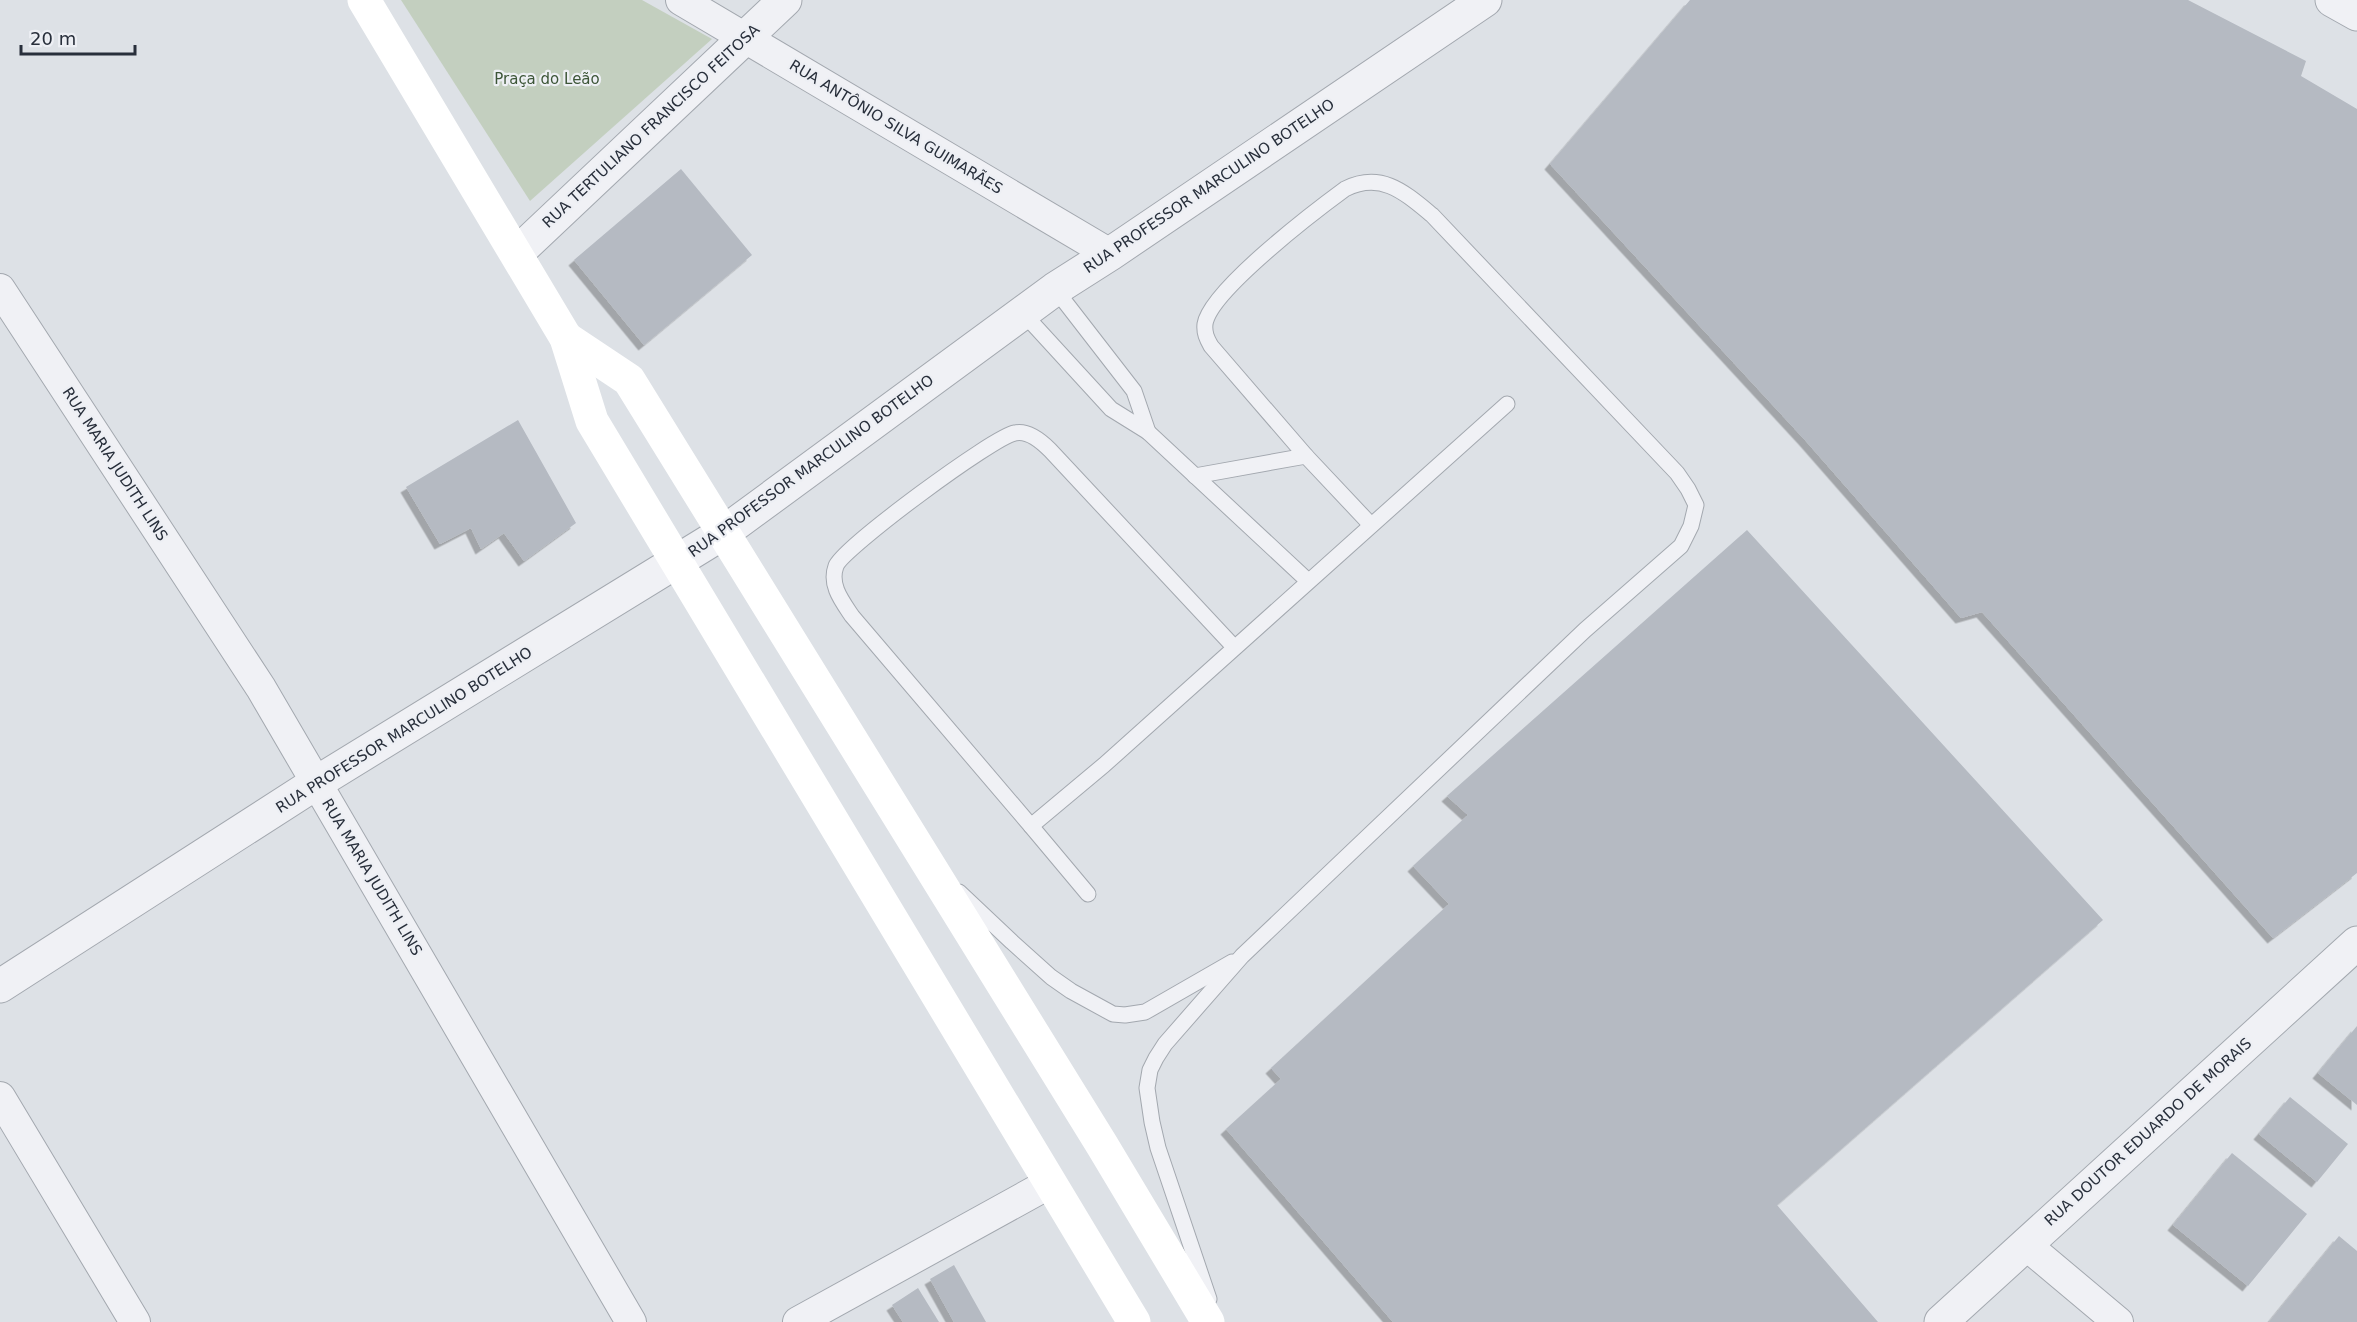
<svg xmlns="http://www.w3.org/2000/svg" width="2357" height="1322" viewBox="0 0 2357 1322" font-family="'DejaVu Sans',sans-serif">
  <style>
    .green { fill: #c3cfbf }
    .building { fill: #b5bac2; filter: url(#shadow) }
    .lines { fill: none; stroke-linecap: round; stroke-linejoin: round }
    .service-casing { stroke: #a3a8af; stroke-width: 17 }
    .minor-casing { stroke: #a3a8af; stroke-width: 32 }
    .tertiary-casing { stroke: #a3a8af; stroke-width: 35 }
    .service { stroke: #f0f1f5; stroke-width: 15 }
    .minor { stroke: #f0f1f5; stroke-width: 30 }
    .tertiary { stroke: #f0f1f5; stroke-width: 33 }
    .secondary { stroke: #fff; stroke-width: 33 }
    .labels { text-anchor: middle; stroke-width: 4.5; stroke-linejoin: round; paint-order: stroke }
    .park-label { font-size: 15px; fill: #3c5537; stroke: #edeff4 }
    .street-label { font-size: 15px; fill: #282f3b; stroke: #edeff4 }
  </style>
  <defs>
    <filter id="shadow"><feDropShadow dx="-5.5" dy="5.5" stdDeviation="0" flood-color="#0004"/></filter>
  </defs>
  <rect width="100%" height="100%" fill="#dde1e6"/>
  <polygon class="green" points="401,0 642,0 712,39 530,201"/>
  <g class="building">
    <polygon points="1690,0 2188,0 2306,61 2301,76 2357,109 2357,873 2273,938 1982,612 1961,618 1805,440 1550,164"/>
    <polygon points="681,169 752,255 644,345 574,260"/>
    <polygon points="518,420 576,523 524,561 504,533 481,549 471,528 440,544 406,487"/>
    <polygon points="1747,530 2103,920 1777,1205 1878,1322 1393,1322 1226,1129 1281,1079 1271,1068 1449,904 1413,866 1468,815 1447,796"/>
    <polygon points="2357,1026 2357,1105 2318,1073"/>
    <polygon points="2290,1097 2348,1144 2317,1182 2259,1134"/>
    <polygon points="2232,1153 2307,1214 2248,1286 2173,1225"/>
    <polygon points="2339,1236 2357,1251 2357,1322 2269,1322"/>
    <polygon points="954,1265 986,1322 954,1322 930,1279"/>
    <polygon points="918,1288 939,1322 903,1322 892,1305"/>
  </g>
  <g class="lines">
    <defs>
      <g id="service">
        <polyline points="1055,289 1134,391 1148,432"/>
        <polyline points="1023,313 1111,409 1148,432 1308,581"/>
        <polyline points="1195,476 1306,456"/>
        <path d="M 1234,647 L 1050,450 C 1041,441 1028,430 1015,433 C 994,436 843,548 836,566 C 829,585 842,601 852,616 L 1031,826 L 1104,765 L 1507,404"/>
        <polyline points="1031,826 1088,894"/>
        <polyline points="959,892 1012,942 1051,977 1071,991 1113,1014 1125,1015 1145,1012 1232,962"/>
        <path d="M 1209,1299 L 1158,1148 L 1152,1122 L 1147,1088 L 1150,1070 L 1156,1058 L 1165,1044 L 1242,956 L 1585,630 L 1681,546 L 1691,526 L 1696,505 L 1688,489 L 1677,473 L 1432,215 C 1404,192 1381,171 1345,189 C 1315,211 1210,291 1205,324 C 1204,333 1207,339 1211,346 L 1306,456 L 1371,525"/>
      </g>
      <g id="minor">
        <polyline points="681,0 1110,254"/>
        <polyline points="0,289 261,688 631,1322"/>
        <polyline points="0,1097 135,1322"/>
        <polyline points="2025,1244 2118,1322"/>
        <polyline points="798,1322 1050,1183"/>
      </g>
      <g id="tertiary">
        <polyline points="2332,0 2357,14"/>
        <polyline points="517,253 785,0"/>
        <polyline points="0,986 316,783 723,533 1055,289 1110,254 1485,0"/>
        <polyline points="1941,1322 2357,943"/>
      </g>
    </defs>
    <use href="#service" class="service-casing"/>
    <use href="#minor" class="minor-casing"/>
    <use href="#tertiary" class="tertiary-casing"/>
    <use href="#service" class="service"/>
    <use href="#minor" class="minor"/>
    <use href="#tertiary" class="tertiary"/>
    <g class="secondary">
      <polyline points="364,0 566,338 592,421 1134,1322"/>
      <polyline points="566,338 629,380 1102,1145 1208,1322"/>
    </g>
  </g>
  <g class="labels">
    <g class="park-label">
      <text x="547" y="84">Praça do Leão</text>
    </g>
    <g class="street-label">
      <text transform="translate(651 126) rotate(-43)" y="5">RUA TERTULIANO FRANCISCO FEITOSA</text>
      <text transform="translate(896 127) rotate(31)" y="5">RUA ANTÔNIO SILVA GUIMARÃES</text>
      <text transform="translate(1209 186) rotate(-34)" y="5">RUA PROFESSOR MARCULINO BOTELHO</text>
      <text transform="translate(115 464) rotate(57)" y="5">RUA MARIA JUDITH LINS</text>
      <text transform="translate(811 466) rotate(-36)" y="5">RUA PROFESSOR MARCULINO BOTELHO</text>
      <text transform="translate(404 730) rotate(-32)" y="5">RUA PROFESSOR MARCULINO BOTELHO</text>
      <text transform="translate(372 877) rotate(59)" y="5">RUA MARIA JUDITH LINS</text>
      <text transform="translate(2148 1132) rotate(-42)" y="5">RUA DOUTOR EDUARDO DE MORAIS</text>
    </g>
  </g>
  <path d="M21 45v9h114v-9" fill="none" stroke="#282f3b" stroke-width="3"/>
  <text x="30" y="45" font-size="18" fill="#282f3b" stroke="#edeff4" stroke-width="4.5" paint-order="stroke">20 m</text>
</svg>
